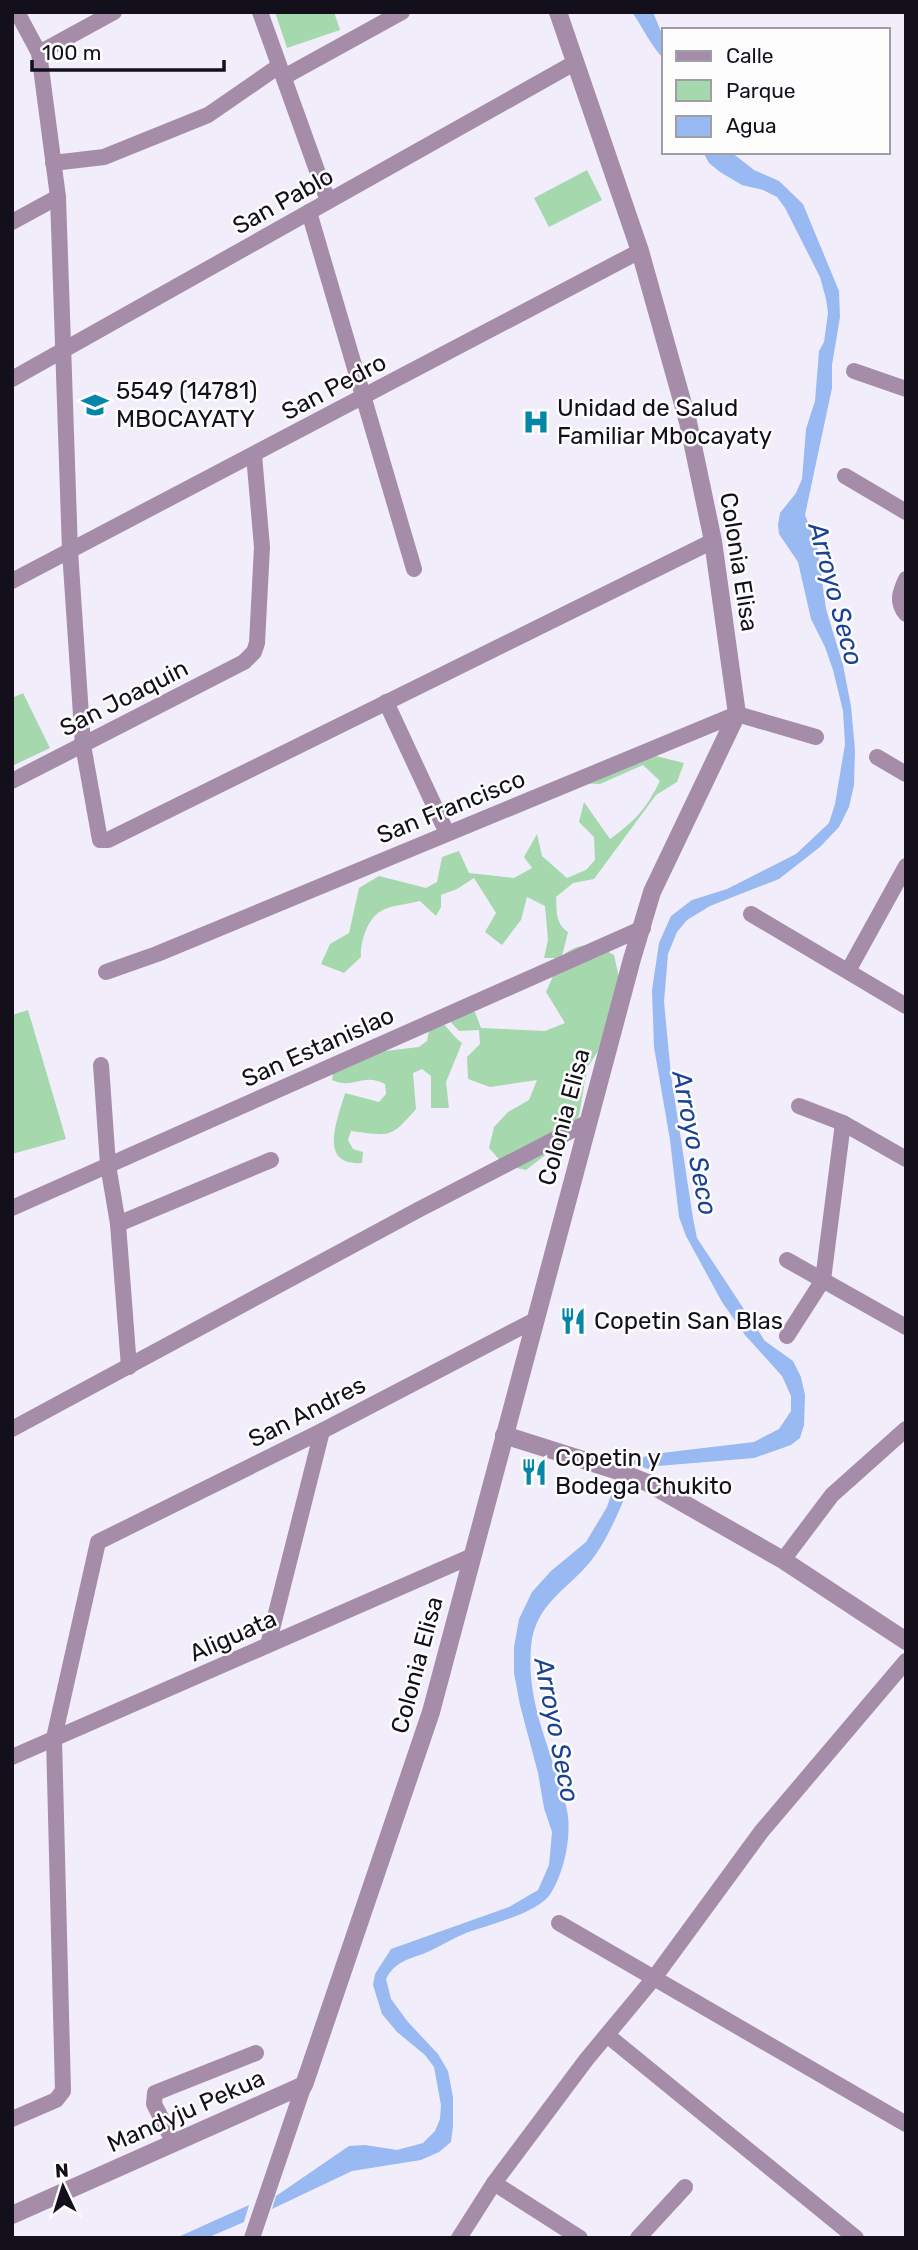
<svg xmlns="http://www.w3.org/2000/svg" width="918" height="2250" viewBox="0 0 918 2250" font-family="Rubik,sans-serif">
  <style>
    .green { fill: #a6d8ae }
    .water { fill: #99b9f3 }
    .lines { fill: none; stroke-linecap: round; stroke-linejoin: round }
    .minor { stroke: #a58daa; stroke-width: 16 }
    .tertiary { stroke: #a58daa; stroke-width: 18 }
    .labels { text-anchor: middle; stroke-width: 5; stroke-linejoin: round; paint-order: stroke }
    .street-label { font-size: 24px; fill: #14101b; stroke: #fdfdfd }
    .poi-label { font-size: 24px; fill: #14101b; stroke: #fdfdfd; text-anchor: start }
    .water-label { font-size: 26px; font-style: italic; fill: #1a4294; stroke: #fdfdfd }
  </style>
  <rect width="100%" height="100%" fill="#f2edfb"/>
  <g class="green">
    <polygon points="275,12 334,12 340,30 287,48"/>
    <polygon points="587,170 602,200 549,227 534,198"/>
    <polygon points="23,693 50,748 12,766 12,698"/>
    <path d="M 640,752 L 684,763 L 677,782 L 656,795 L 594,879 L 573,883 L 556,897 C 557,911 555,923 568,932 L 562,956 C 582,941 592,943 614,955 L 626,1008 L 587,1068 L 579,1116 L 544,1156 L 526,1170 L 504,1165 L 489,1148 L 494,1127 L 508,1112 L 529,1100 L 537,1080 L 490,1087 L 468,1079 L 467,1057 L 480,1044 L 479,1030 L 459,1031 L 446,1017 L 455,1006 L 475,1012 L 481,1028 L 545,1031 L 565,1023 L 546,992 L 561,958 L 544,958 L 548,940 L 545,906 L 527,897 L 521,920 L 502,945 L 485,932 L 496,913 L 474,878 L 457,889 L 441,895 L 441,907 L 436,916 L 420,901 C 409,904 391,905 381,911 C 367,919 360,943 361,957 L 344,973 L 321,964 L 330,944 L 349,933 L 359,888 L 379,876 L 426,888 L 437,882 L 442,857 L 459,851 L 469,873 L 514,878 L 532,868 L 524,857 L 537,834 L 542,856 L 567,878 L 586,870 L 595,860 L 594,837 L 579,822 L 584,802 L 610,839 C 636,820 646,809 660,781 L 643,765 L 600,784 L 579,783 Z"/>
    <polygon points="28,1010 66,1139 12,1154 12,1015"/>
    <path d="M 438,1020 C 449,1027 452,1036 462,1043 L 446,1082 L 449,1108 L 431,1108 L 431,1076 L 422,1069 L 413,1073 L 416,1109 C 390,1139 390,1136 351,1131 L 348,1140 L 353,1149 L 363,1152 L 362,1163 C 317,1166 338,1119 345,1093 L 379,1102 L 386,1094 L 385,1084 C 363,1072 354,1090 332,1080 L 333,1073 L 360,1054 L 419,1047 L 427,1041 L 429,1030 Z"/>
  </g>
  <g class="water">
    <path d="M 632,12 L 653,12 L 664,39 L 664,59 C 651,46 643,28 632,12 Z"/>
    <polygon points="703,152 731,152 754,170 779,181 803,204 839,291 840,317 832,365 832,388 805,515 817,545 826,609 843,665 851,706 855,750 854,785 849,807 839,827 820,847 779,879 710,906 687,920 677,932 668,954 664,1002 671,1075 693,1218 697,1238 765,1341 793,1361 801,1377 805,1395 804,1425 800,1438 791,1445 754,1458 658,1466 648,1469 628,1462 653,1454 754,1442 779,1429 791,1411 791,1396 782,1376 745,1335 722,1302 686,1236 679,1217 670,1140 654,1047 652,990 659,943 671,916 692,900 727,889 796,854 829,823 835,804 845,744 843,711 833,670 825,647 811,619 798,562 779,534 778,525 780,513 796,493 802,479 806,429 815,401 819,351 824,342 828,313 826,299 820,277 785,208 777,197 763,190 742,185 720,172 709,163"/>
    <path d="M 615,1483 L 629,1488 C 619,1510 610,1534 596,1554 C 573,1588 535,1600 531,1647 C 526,1706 553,1752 566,1806 C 573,1832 565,1870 551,1893 C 539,1913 488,1925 466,1933 C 451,1939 438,1948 423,1954 C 406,1960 395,1962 386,1979 L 391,1999 L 408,2022 L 438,2054 L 448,2071 L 453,2097 L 453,2126 L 451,2142 L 439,2152 L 421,2160 L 352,2171 L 272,2209 L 276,2196 L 349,2146 L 365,2145 L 397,2150 L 423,2143 L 435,2131 L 440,2119 L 441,2105 L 434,2067 L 425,2055 L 397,2032 L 382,2014 L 373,1985 L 375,1974 L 391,1949 L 509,1907 L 538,1890 L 549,1865 L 552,1832 L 544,1808 L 538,1773 L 520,1705 L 514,1673 L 514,1647 L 519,1619 L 532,1592 L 551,1571 L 586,1542 L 607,1507 Z"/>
    <polygon points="249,2205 244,2222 207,2238 176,2238"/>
  </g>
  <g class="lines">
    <g class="minor">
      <polyline points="17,12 39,53 58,197 70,551 83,745 100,840 108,840 713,541"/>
      <polyline points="260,12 328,201"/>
      <polyline points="39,53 114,12"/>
      <polyline points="284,77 402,12"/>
      <polyline points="53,163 104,157 208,115 279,66"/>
      <polyline points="309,212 414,569"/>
      <polyline points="12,222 58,197"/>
      <polyline points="854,371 906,389"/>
      <polyline points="12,379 576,62"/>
      <polyline points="845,476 906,512"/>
      <path d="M 906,579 C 900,592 896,602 906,614"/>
      <polyline points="12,581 640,251"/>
      <polyline points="386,702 447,833"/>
      <polyline points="877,757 906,774"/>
      <polyline points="12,781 244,662 254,652 257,643 262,547 254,455"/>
      <polyline points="751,914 906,1006"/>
      <polyline points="848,971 906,866"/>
      <polyline points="106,972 157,954 737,714 816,737"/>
      <polyline points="101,1065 108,1165 118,1224 129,1367"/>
      <polyline points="799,1106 843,1123 906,1159"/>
      <polyline points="12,1208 643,928"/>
      <polyline points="118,1224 271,1160"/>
      <polyline points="787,1260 906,1327"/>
      <polyline points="787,1336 823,1280 843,1123"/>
      <polyline points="12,1429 418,1210 588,1122"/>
      <polyline points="783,1560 832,1495 906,1429"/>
      <polyline points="268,1645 322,1431"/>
      <polyline points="12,1757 472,1556"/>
      <polyline points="559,1923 906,2124"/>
      <polyline points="607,2035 856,2238"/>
      <polyline points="12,2119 56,2100 63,2091 54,1738 98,1542 322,1431 535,1320"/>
      <polyline points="174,2143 154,2104 155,2093 256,2053"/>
      <polyline points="494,2183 580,2238"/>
      <polyline points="252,2238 304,2085"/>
      <polyline points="459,2238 494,2183 586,2060 654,1978 761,1832 906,1661"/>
      <polyline points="638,2238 685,2187"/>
    </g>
    <g class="tertiary">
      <polyline points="504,1435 615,1470 648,1483 783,1560 906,1641"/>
      <polyline points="12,2215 304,2085 431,1712 632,959 652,892 737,714 713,541 688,422 640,251 558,12"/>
    </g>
  </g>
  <defs>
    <symbol id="school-bare" viewBox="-9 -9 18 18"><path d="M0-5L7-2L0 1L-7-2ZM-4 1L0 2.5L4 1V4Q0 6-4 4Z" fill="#0586a9" stroke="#fdfdfd" stroke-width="2.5" paint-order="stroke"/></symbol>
    <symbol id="hospital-bare" viewBox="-9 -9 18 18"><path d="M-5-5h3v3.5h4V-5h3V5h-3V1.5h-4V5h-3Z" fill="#0586a9" stroke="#fdfdfd" stroke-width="2.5" paint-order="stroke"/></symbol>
    <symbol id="restaurant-bare" viewBox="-9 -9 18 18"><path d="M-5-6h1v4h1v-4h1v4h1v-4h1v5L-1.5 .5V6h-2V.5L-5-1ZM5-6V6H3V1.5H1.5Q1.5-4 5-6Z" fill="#0586a9" stroke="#fdfdfd" stroke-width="2.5" paint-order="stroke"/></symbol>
  </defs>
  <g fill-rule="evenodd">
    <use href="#school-bare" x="76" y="386" width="38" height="38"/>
    <use href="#hospital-bare" x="517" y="403" width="38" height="38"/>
    <use href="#restaurant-bare" x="554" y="1302" width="38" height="38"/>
    <use href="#restaurant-bare" x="515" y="1453" width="38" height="38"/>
  </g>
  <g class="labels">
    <g class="street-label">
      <text transform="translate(283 201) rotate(-29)" y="8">San Pablo</text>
      <text transform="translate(334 387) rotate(-28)" y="8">San Pedro</text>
      <text transform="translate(739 562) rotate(81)" y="8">Colonia Elisa</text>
      <text transform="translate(124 698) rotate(-27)" y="8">San Joaquin</text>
      <text transform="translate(451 807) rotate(-22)" y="8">San Francisco</text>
      <text transform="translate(318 1047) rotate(-24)" y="8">San Estanislao</text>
      <text transform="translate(564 1117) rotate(-75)" y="8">Colonia Elisa</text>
      <text transform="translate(307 1412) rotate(-27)" y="8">San Andres</text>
      <text transform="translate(233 1636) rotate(-24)" y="8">Aliguata</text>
      <text transform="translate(417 1665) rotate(-75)" y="8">Colonia Elisa</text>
      <text transform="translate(186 2111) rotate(-24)" y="8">Mandyju Pekua</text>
    </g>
    <g class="poi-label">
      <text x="116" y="399">5549 (14781)<tspan x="116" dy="28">MBOCAYATY</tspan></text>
      <text x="557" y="416">Unidad de Salud<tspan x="557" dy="28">Familiar Mbocayaty</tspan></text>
      <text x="594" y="1329">Copetin San Blas</text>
      <text x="555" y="1466">Copetin y<tspan x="555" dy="28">Bodega Chukito</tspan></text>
    </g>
    <g class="water-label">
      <text transform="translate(836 594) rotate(75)" y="9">Arroyo Seco</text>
      <text transform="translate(695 1143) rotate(79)" y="9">Arroyo Seco</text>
      <text transform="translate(557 1730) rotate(79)" y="9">Arroyo Seco</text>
    </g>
  </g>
  <rect width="918" height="2250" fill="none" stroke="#14101b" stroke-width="28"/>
  <rect x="662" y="28" width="228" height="126" fill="#fdfdfd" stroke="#a09ea3" stroke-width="2"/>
  <rect x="676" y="51" width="35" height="10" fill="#a58daa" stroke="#a09ea3" stroke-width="2"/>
  <text x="726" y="63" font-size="21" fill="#14101b">Calle</text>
  <rect x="676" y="80" width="35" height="21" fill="#a6d8ae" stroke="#a09ea3" stroke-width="2"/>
  <text x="726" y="98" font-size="21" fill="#14101b">Parque</text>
  <rect x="676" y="116" width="35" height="21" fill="#99b9f3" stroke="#a09ea3" stroke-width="2"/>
  <text x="726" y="133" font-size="21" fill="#14101b">Agua</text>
  <g transform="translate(63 2187) rotate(356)" stroke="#fdfdfd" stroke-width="5" paint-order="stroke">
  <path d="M0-5L12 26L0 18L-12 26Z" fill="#14101b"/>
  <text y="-10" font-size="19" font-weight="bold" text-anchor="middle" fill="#14101b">N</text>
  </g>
  <path d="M32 60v10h192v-10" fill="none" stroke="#14101b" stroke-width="3.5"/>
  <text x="42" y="60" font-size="21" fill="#14101b" stroke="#fdfdfd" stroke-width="5" paint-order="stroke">100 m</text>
</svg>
